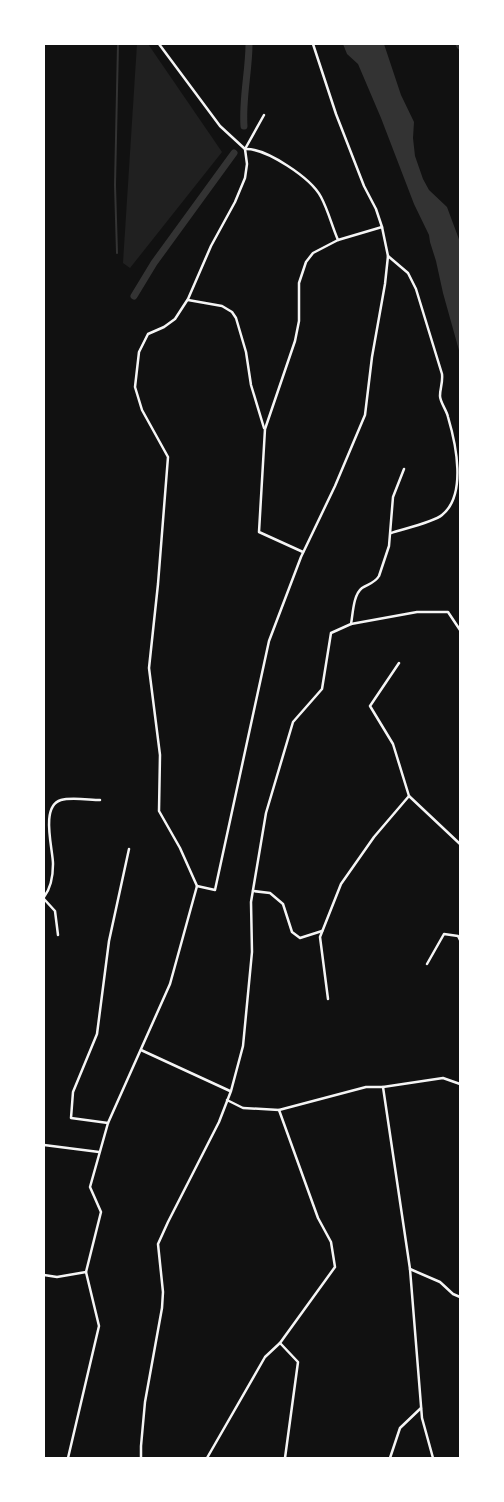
<svg xmlns="http://www.w3.org/2000/svg" width="504" height="1502" viewBox="0 0 504 1502" font-family="Helvetica,sans-serif">
  <style>
    .green { fill: #202020 }
    .water { fill: #333 }
    .lines { fill: none; stroke-linecap: round; stroke-linejoin: round }
    .stream { stroke: #333; stroke-width: 2 }
    .canal { stroke: #333; stroke-width: 7 }
    .minor { stroke: #f5f5f5; stroke-width: 2.5 }
  </style>
  <rect width="100%" height="100%" fill="#111"/>
  <polygon class="green" points="137,44 148,44 222,152 130,268 123,263"/>
  <polygon class="water" points="343,44 384,44 401,95 414,122 413,138 415,156 423,179 429,190 447,207 460,242 460,354 443,293 436,261 430,242 429,235 414,204 381,118 358,64 347,54"/>
  <g class="lines">
    <polyline class="stream" points="117,253 115,185 118,44"/>
    <g class="canal">
      <polyline points="459,44 460,46"/>
      <path d="M 244,126 C 242,98 249,71 249,44"/>
      <polyline points="134,296 154,263 234,153"/>
    </g>
    <g class="minor">
      <path d="M 159,44 L 220,126 L 245,149 C 266,148 311,178 321,197 C 328,210 332,226 338,240"/>
      <path d="M 388,256 L 408,273 L 416,289 L 442,374 C 443,383 440,388 440,396 C 440,402 447,411 448,417 C 456,444 467,495 442,515 C 434,522 403,529 391,533"/>
      <polyline points="188,300 222,306 232,312 236,318 246,352 251,385 264,428"/>
      <polyline points="303,552 259,532 265,429 295,341 299,321 299,283 306,262 313,253 338,240 382,227"/>
      <polyline points="351,624 417,612 448,612 460,630"/>
      <polyline points="399,663 370,706 393,744 409,796 460,844"/>
      <polyline points="197,886 215,890 269,641 301,557 335,486 365,415 372,357 385,284 388,256 382,227 376,209 364,186 336,114 313,44"/>
      <polyline points="253,891 270,893 283,904 292,932 300,938 322,931"/>
      <path d="M 44,897 C 51,888 53,876 53,864 C 53,849 40,806 61,800 C 71,797 90,800 100,800"/>
      <polyline points="44,899 55,911 58,935"/>
      <polyline points="427,964 444,934 458,936 460,940"/>
      <polyline points="328,999 320,937 341,884 374,837 409,796"/>
      <polyline points="141,1050 230,1091"/>
      <polyline points="383,1087 410,1269 422,1418 433,1458"/>
      <polyline points="227,1100 243,1108 279,1110 366,1087 383,1087 443,1078 460,1084"/>
      <polyline points="108,1123 71,1118 73,1092 97,1034 109,941 129,849"/>
      <polyline points="44,1145 99,1152"/>
      <polyline points="410,1269 440,1282 453,1294 460,1297"/>
      <polyline points="44,1275 57,1277 86,1272"/>
      <polyline points="280,1343 298,1362 285,1458"/>
      <polyline points="68,1458 99,1326 86,1272 101,1212 90,1187 108,1123 170,984 197,886 180,848 159,811 160,755 149,668 158,584 168,457 142,410 135,387 139,352 148,334 164,327 175,319 188,299 211,246 235,202 245,178 247,164 245,149 264,115"/>
      <path d="M 141,1458 L 141,1446 L 145,1402 L 162,1308 L 163,1292 L 158,1244 L 168,1222 L 219,1122 L 231,1091 L 243,1046 L 252,952 L 251,902 L 266,813 L 293,722 L 322,689 L 331,633 L 351,624 C 353,614 353,595 362,588 C 368,584 375,583 379,576 L 389,546 L 393,497 L 404,469"/>
      <polyline points="207,1458 265,1357 280,1343 335,1267 331,1242 318,1218 279,1110"/>
      <polyline points="390,1458 400,1428 421,1408"/>
    </g>
  </g>
  <rect width="504" height="1502" fill="none" stroke="#ffffff" stroke-width="90"/>
</svg>
